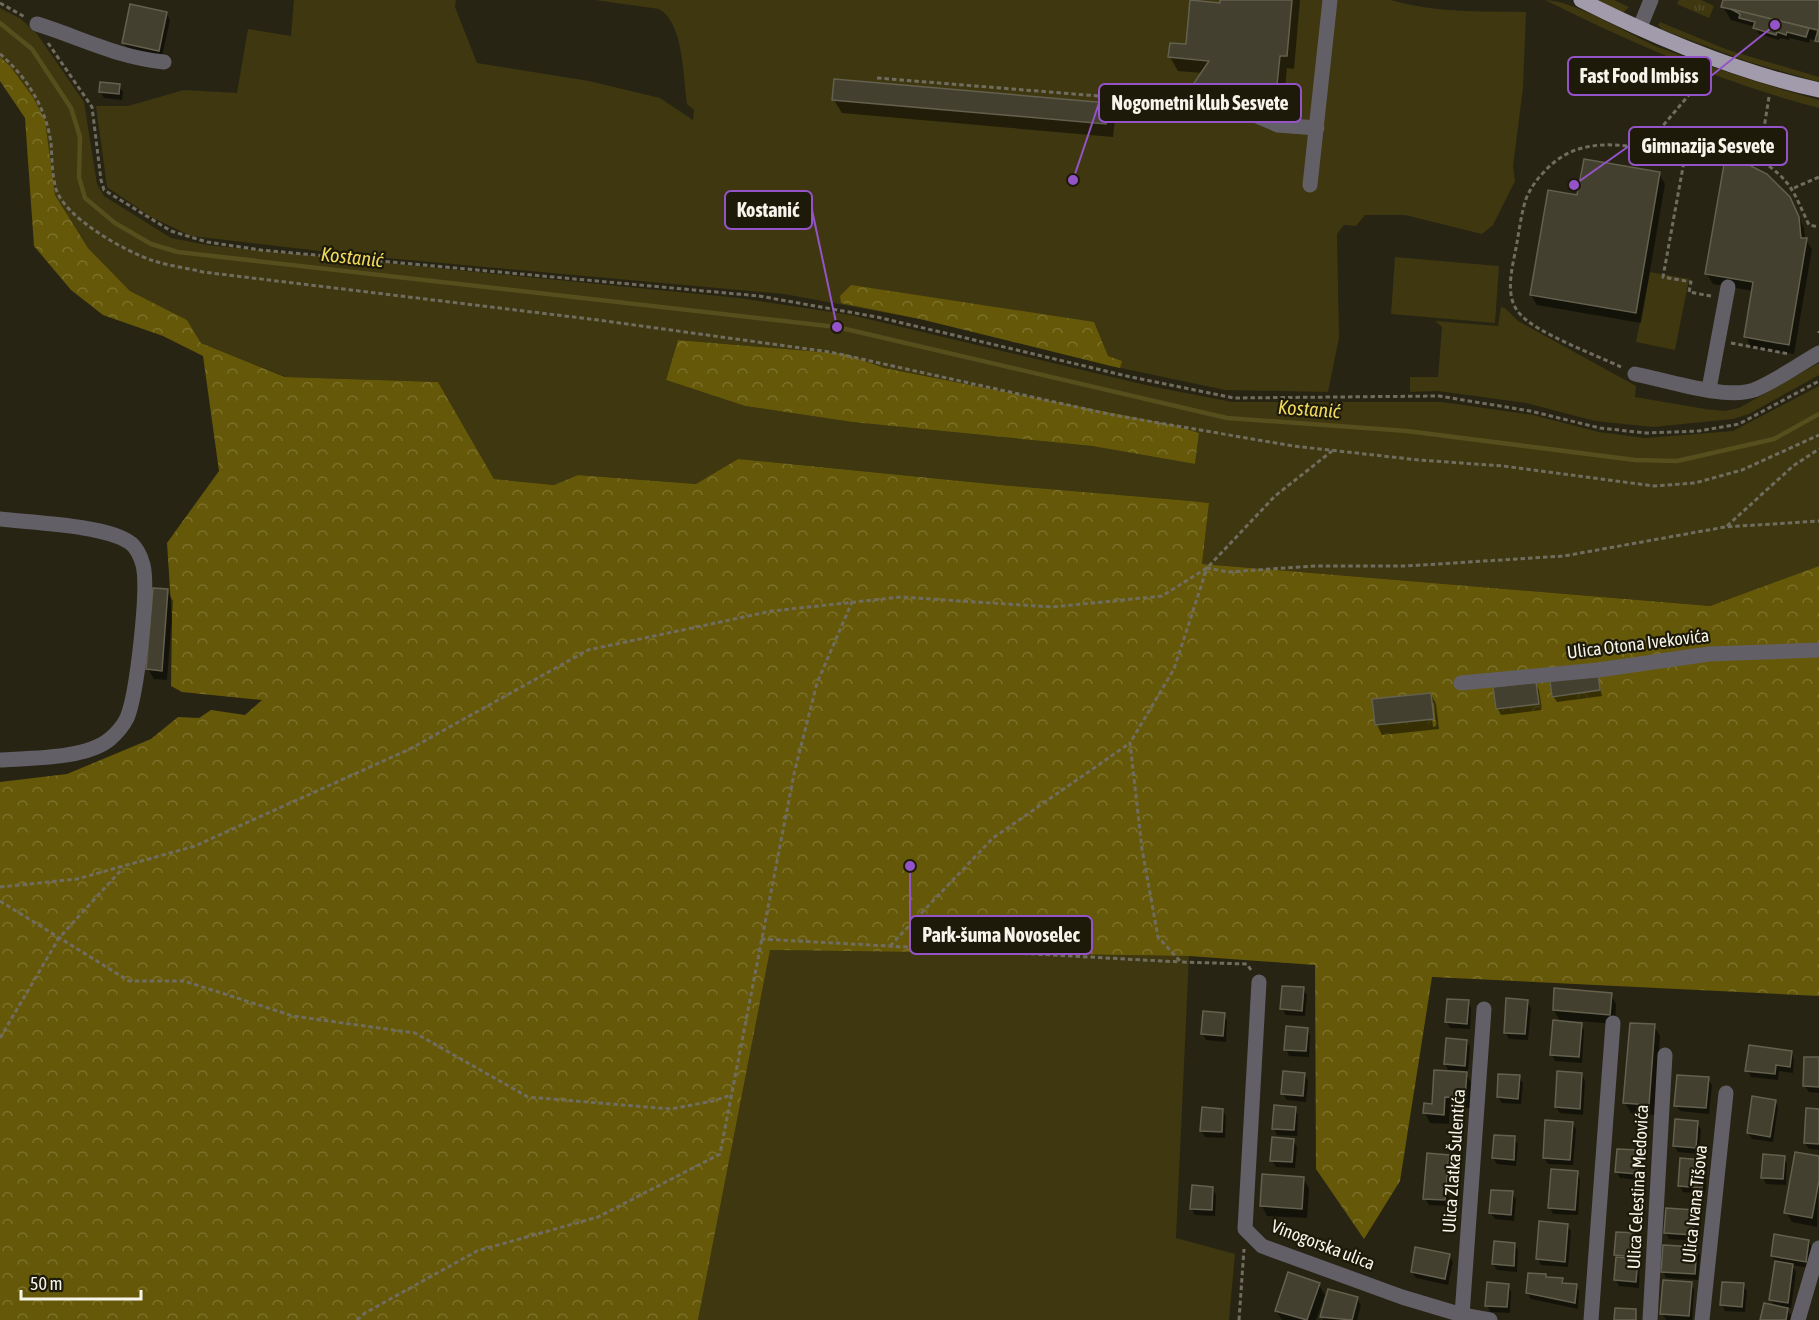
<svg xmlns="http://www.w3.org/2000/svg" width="1819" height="1320" viewBox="0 0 1819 1320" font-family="'Asap Condensed',sans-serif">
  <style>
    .grass { fill: #3e3710; fill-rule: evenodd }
    .forest { fill: url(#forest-crowns) }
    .park { fill: url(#park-tufts) }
    .shadow { fill: #0007; fill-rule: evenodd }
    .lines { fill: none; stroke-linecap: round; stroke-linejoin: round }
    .stream { stroke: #564e1c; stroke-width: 4.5 }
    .building { fill: #43402f; stroke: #63604e; stroke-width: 1.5 }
    .path { stroke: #706d60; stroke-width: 3; stroke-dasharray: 4.5 3; stroke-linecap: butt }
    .minor { stroke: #635f67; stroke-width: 15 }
    .major { stroke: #a29bab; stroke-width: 15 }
    .labels { text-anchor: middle; stroke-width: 4.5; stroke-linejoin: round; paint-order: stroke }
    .street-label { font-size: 18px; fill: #f7f5eb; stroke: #1d1a0a }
    .water-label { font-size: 20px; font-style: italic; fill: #efd95c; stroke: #1d1a0a }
    .leader { fill: none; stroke: #9454c8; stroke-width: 2 }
    .callout-dot { fill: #9454c8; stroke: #1d1a0a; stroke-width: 2 }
    .callout { fill: #1d1a0a; stroke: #9454c8; stroke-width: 2 }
    .callout-label { font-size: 20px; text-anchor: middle; font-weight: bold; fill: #f7f5eb }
  </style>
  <defs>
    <pattern id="forest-crowns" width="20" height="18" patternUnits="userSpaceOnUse" patternTransform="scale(1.5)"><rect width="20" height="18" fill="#655808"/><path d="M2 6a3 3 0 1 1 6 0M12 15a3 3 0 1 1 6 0" fill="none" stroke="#7c712c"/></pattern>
    <pattern id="park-tufts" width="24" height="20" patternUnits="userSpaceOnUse" patternTransform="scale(1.5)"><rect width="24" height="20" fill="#3e3710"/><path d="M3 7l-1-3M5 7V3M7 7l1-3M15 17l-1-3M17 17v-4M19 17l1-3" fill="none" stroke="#514b27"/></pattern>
  </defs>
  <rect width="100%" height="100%" fill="#272414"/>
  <g class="grass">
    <path d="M 294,0 L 456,0 L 455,7 L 477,63 L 589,81 L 660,98 L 693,120 L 694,110 L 687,104 C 683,77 684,23 659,9 L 595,0 L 1391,0 C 1434,13 1481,11 1526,12 L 1523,88 L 1513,166 L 1515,181 L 1493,225 L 1482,234 L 1405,215 L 1365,215 L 1356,226 L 1344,225 L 1337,234 L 1339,338 L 1328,392 L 1225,390 L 1111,366 L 920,319 L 784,294 L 354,255 L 191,236 L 151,217 L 107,187 L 96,106 L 128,106 L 184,90 L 237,93 L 248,29 L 291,36 Z"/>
    <path d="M 1545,0 C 1574,0 1629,35 1658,47 C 1711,68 1765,85 1819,100 L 1819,108 C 1723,83 1633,44 1545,0 Z"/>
    <polygon points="1598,0 1614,0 1629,7 1623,13"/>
    <path d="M 0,8 L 21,19 L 37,34 L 84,102 L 97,184 L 104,196 L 171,238 L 207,245 L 739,298 L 851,315 L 1150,386 L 1232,402 L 1442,402 L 1533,415 L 1599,432 L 1645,438 L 1733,431 L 1819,386 L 1819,566 L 1710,606 L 1202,564 L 1209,503 L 1191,501 L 1001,485 L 738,459 L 697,484 L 579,475 L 554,485 L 494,479 L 438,382 L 286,377 L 201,343 L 187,320 L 130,291 L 88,248 L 55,195 L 45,120 L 33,97 L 10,66 L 0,57 ZM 678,340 L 846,354 L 884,368 L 1174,425 L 1199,433 L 1195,464 L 1092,446 L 852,422 L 745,406 L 666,380 Z"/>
    <polygon points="1660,22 1728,50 1819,77 1819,82 1749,62 1663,30 1658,25"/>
    <polygon points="1395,257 1499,266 1495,323 1391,314"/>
    <polygon points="1650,272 1689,279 1675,350 1636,342"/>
    <polygon points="1501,307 1505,308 1518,321 1636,386 1635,397 1705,409 1724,411 1739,408 1819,363 1819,375 1749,414 1733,419 1653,427 1595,421 1526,403 1438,391 1410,392 1410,377 1438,377 1442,327 1435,321 1498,326"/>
    <polygon points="769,950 1189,956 1176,1238 1235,1254 1229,1320 698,1320"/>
  </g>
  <g class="forest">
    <polygon points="0,57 10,66 33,97 45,120 55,195 88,248 130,291 187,320 201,343 285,377 438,382 494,479 554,485 578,475 696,484 738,459 1001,485 1191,501 1209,503 1202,564 1710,606 1819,566 1819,996 1432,977 1400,1181 1364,1239 1316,1169 1315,965 1189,956 770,950 698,1320 0,1320 0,782 67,774 151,739 178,717 199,718 211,710 245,715 262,700 182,692 171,686 172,620 167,543 219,471 203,356 163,336 103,315 71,290 34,246 25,118 0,81"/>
    <polygon points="851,285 1094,322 1108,356 1122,361 1120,368 1111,366 920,319 841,303 840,296"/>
    <polygon points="678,340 846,354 884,368 1174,425 1199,433 1195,464 1092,446 852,422 745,406 666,380"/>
  </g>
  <polygon class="park" points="1679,0 1701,0 1714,6 1709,18 1677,4"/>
  <g class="shadow">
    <polygon points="1222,0 1300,0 1294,69 1287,68 1283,107 1202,99 1194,86 1203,73 1178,71 1170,57 1187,46 1221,5"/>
    <polygon points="1725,0 1819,0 1819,29 1807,26 1807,29 1819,32 1819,45 1817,41 1810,39 1809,43 1790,38 1789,40 1780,38 1779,40 1759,34 1755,27 1731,20 1723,7"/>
    <polygon points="166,13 170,20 162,56 127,49 124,43"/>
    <polygon points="119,86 123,92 122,100 104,98 100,91"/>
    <polygon points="834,100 1107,104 1115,118 1113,137 842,113"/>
    <polygon points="1749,152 1755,162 1753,169 1795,208 1804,228 1805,239 1812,249 1794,354 1751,347 1746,337 1753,291 1713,284 1707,274"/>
    <polygon points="1659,174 1665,184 1641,323 1537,305 1531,295 1579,196"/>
    <polygon points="167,591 173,601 167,680 154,679 148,669"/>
    <polygon points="1597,676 1602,696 1557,702 1553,696"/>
    <polygon points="1536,684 1539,690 1542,710 1501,715 1498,709 1495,688"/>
    <path d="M 1431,694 L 1436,704 L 1439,729 L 1382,735 L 1377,725 L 1374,700 ZM 1431,703 L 1434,703 L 1436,726 L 1433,727 Z"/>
    <polygon points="1303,989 1307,995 1305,1016 1286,1015 1282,1009"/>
    <polygon points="1611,994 1616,1004 1615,1024 1579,1021 1584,1030 1582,1063 1555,1061 1552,1055 1561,1023 1554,1010"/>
    <polygon points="1527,1001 1531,1008 1528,1040 1509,1039 1505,1032"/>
    <polygon points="1468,1002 1471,1008 1470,1029 1450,1028 1447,1022"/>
    <polygon points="1224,1014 1227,1021 1226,1042 1206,1040 1203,1034"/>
    <polygon points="1654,1026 1660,1036 1654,1115 1631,1113 1625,1103"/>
    <polygon points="1307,1029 1310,1036 1309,1057 1289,1056 1286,1049"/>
    <polygon points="1447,1040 1467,1041 1470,1047 1468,1072 1465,1072 1472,1084 1470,1108 1450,1106 1449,1124 1430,1123 1425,1113 1433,1106 1450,1073 1445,1064"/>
    <polygon points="1791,1052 1794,1059 1793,1073 1779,1071 1778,1080 1751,1077 1747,1070"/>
    <polygon points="1819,1058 1819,1093 1809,1092 1805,1086"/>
    <polygon points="1304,1074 1308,1081 1306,1102 1287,1100 1283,1094"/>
    <polygon points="1582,1074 1585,1081 1583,1115 1560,1113 1556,1107"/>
    <polygon points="1519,1077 1523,1083 1521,1104 1502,1103 1498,1097"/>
    <polygon points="1708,1079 1712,1085 1709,1114 1680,1111 1676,1105"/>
    <polygon points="1775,1101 1778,1107 1773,1142 1752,1139 1748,1133"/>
    <polygon points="1295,1109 1298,1115 1297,1136 1277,1135 1274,1128"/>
    <polygon points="1223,1110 1226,1117 1225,1138 1205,1137 1201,1130"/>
    <polygon points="1819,1111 1819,1150 1809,1149 1805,1143"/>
    <polygon points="1676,1121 1697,1123 1701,1129 1699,1154 1678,1152 1674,1146"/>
    <polygon points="1572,1123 1576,1129 1573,1165 1548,1164 1544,1157"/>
    <polygon points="1514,1138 1518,1144 1516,1166 1497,1164 1493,1158"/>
    <polygon points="1293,1140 1297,1147 1295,1168 1276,1167 1272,1160"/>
    <polygon points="1638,1152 1642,1158 1640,1180 1620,1178 1617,1172"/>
    <polygon points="1448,1156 1451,1162 1448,1206 1429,1205 1425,1198"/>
    <polygon points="1784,1157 1787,1164 1786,1185 1766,1184 1763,1177"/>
    <polygon points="1819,1158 1817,1227 1792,1222 1786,1212"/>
    <polygon points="1703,1161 1707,1168 1705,1194 1683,1192 1680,1186"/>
    <polygon points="1577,1173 1580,1179 1578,1215 1553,1214 1550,1207"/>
    <polygon points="1303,1178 1309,1188 1307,1218 1267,1216 1262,1206"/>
    <polygon points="1213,1189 1216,1195 1215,1216 1195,1215 1191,1208"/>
    <polygon points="1512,1193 1516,1199 1514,1221 1495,1219 1491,1213"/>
    <polygon points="1694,1211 1697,1218 1696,1241 1669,1239 1666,1233"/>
    <polygon points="1567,1225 1571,1231 1568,1267 1541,1265 1538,1259"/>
    <polygon points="1636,1235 1640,1241 1639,1288 1619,1286 1616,1280 1615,1255"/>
    <polygon points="1809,1241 1812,1248 1809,1268 1792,1265 1796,1272 1791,1308 1786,1308 1791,1316 1790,1320 1761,1320 1775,1307 1771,1300 1776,1262 1772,1256"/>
    <polygon points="1514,1244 1518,1250 1517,1272 1497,1270 1493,1264"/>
    <polygon points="1696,1249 1700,1255 1698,1280 1666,1278 1663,1271"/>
    <polygon points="1449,1256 1453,1262 1448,1285 1416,1278 1412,1272"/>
    <polygon points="1547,1279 1562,1280 1565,1284 1576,1285 1579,1291 1578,1309 1531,1299 1527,1293"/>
    <polygon points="1691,1284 1694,1290 1692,1320 1666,1320 1662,1313"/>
    <polygon points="1319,1285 1325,1295 1316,1320 1282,1320 1276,1311"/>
    <polygon points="1508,1285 1511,1292 1510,1313 1490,1312 1487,1305"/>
    <polygon points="1743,1285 1747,1291 1745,1312 1725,1311 1722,1305"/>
    <polygon points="1357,1299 1361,1305 1357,1320 1324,1320 1322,1317"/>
  </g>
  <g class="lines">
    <polyline class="stream" points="0,23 32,49 71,108 80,137 79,177 85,198 115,223 151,244 178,252 837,327 1227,418 1407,431 1635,460 1677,461 1774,439 1819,414"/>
  </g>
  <g class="building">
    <polygon points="1190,0 1220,3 1220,0 1292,0 1287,56 1280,56 1276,94 1192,86 1209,61 1168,57 1170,43 1186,44"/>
    <polygon points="1723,0 1819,0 1819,42 1815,41 1818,30 1721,7"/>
    <polygon points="130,4 167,12 159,51 122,43"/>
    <polygon points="1731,9 1809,28 1806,37 1787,32 1786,35 1777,32 1776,35 1753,28 1755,22 1739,18 1740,14"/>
    <polygon points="834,79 1108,103 1106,124 832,100"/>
    <polygon points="100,82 120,84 119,94 99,92"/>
    <polygon points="1727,147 1750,151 1747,164 1767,174 1790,197 1799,217 1801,238 1807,238 1789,345 1744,337 1753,282 1705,274"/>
    <polygon points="1584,159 1660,172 1636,313 1530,295 1548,190 1577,195"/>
    <polygon points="153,588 168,589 162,671 146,669"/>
    <polygon points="1598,674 1600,690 1552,697 1550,681"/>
    <polygon points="1536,682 1539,704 1496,709 1493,687"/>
    <polygon points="1431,693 1434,719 1375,725 1372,699"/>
    <polygon points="1282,986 1304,987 1302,1011 1280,1009"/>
    <polygon points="1554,988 1612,993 1610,1015 1553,1010"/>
    <polygon points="1506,998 1528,1000 1525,1034 1504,1033"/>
    <polygon points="1447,999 1469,1000 1467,1024 1445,1022"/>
    <polygon points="1203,1011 1225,1013 1223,1036 1201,1034"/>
    <polygon points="1553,1020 1582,1023 1579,1057 1550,1055"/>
    <polygon points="1630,1023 1655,1024 1649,1105 1623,1103"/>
    <polygon points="1286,1026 1308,1028 1306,1051 1284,1050"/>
    <polygon points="1446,1038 1467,1040 1465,1066 1444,1064"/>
    <polygon points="1749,1045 1792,1051 1790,1067 1776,1065 1775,1074 1745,1071"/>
    <polygon points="1804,1057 1819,1057 1819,1087 1803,1086"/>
    <polygon points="1434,1070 1467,1072 1465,1098 1445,1097 1444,1115 1423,1113 1424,1103 1432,1104"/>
    <polygon points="1283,1071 1305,1073 1303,1096 1281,1094"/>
    <polygon points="1557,1071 1582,1073 1580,1109 1555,1107"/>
    <polygon points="1498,1074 1520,1075 1518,1099 1497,1097"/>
    <polygon points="1677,1075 1709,1077 1706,1108 1674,1106"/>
    <polygon points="1752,1096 1776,1100 1770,1137 1747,1133"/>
    <polygon points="1274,1105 1296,1107 1294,1130 1272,1129"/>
    <polygon points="1202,1107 1223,1109 1222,1132 1200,1131"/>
    <polygon points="1806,1108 1819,1109 1819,1144 1804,1143"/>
    <polygon points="1675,1119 1698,1121 1696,1148 1673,1146"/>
    <polygon points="1545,1120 1573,1122 1570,1160 1543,1158"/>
    <polygon points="1494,1135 1515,1136 1514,1160 1492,1158"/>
    <polygon points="1272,1137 1294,1139 1292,1162 1270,1161"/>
    <polygon points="1617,1149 1639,1150 1637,1174 1615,1172"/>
    <polygon points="1795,1152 1819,1156 1819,1180 1812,1218 1784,1213"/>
    <polygon points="1427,1153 1449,1155 1445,1200 1423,1199"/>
    <polygon points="1763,1154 1785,1156 1783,1179 1761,1178"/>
    <polygon points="1680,1158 1704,1160 1702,1188 1678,1186"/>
    <polygon points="1551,1169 1578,1171 1575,1210 1548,1208"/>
    <polygon points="1262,1174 1304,1177 1302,1209 1260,1206"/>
    <polygon points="1192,1185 1213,1187 1212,1210 1190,1209"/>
    <polygon points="1491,1190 1513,1191 1511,1215 1489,1213"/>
    <polygon points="1666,1208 1695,1210 1693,1235 1664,1233"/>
    <polygon points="1539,1221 1568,1224 1565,1262 1536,1259"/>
    <polygon points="1616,1232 1637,1233 1636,1257 1614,1255"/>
    <polygon points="1774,1234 1809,1240 1806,1262 1771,1256"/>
    <polygon points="1494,1241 1515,1243 1514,1266 1492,1264"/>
    <polygon points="1663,1245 1697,1247 1695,1274 1661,1272"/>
    <polygon points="1415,1247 1450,1254 1445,1279 1411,1272"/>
    <polygon points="1616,1257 1638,1259 1636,1282 1614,1280"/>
    <polygon points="1775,1261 1793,1264 1788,1303 1769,1300"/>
    <polygon points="1288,1272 1320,1283 1307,1320 1275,1311"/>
    <polygon points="1528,1273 1546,1274 1546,1277 1563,1278 1562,1283 1577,1284 1575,1303 1526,1293"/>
    <polygon points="1663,1280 1692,1282 1689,1316 1660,1314"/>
    <polygon points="1487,1282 1509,1284 1507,1307 1485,1306"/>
    <polygon points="1722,1282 1744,1283 1742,1307 1720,1305"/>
    <polygon points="1328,1289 1358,1297 1352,1320 1320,1317"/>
    <polygon points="1764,1303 1788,1308 1786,1320 1760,1320"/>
    <polygon points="1615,1308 1636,1309 1636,1320 1614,1320"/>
  </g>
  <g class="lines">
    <g class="path">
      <polyline points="0,3 25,17"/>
      <polyline points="48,43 92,107 101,180 104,190 171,231 207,242 261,250 759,296 877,317 1131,377 1234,398 1439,396 1530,411 1600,428 1646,433 1699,431 1739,424 1819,381"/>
      <path d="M 0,54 C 27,77 46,108 51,143 C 52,158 52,175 56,189 C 65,218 126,252 154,261 C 170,266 187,268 203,272 L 598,320 L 830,352 L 1113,415 L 1293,446 L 1419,460 L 1503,466 L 1654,486 L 1695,483 L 1742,470 L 1819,435"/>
      <polyline points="877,78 1111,97 1125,95 1139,104 1162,106"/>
      <path d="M 1769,97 L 1759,159 C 1792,181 1793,191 1809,225 L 1819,227"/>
      <polyline points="1644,148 1705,76"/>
      <polyline points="1794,188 1819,177"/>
      <path d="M 1711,296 L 1689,292 L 1691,282 L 1663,277 L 1685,156 C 1710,132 1730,140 1761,145"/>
      <polyline points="1819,331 1819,333"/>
      <polyline points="1731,343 1789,354"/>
      <path d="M 1621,367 C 1596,355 1536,333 1520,314 C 1504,297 1512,269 1516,248 C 1519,232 1521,214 1526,199 C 1530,189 1536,180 1544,172 C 1582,129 1636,148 1685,156"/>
      <polyline points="1727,526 1793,466 1819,449"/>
      <polyline points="0,887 77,879 195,846 410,749 588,650 772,611 901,597 1052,607 1162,596 1207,568 1275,496 1332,451"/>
      <polyline points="0,901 129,981 184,981 293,1016 415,1033 528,1097 671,1109 713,1101 731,1095"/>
      <polyline points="761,939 1180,962"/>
      <polyline points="890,946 993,838 1130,743"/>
      <polyline points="1251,970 1247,964 1181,962 1158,937 1142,849 1130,743 1174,669 1207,568 1228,572 1314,566 1406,566 1564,556 1725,527 1819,521"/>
      <polyline points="0,1038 59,938 123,868"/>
      <polyline points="357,1320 365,1313 477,1251 598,1217 720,1154 794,774 817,683 852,602"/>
      <polyline points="1239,1320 1244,1249"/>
    </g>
    <g class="minor">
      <path d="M 37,24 C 82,38 116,57 164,62"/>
      <polyline points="1640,27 1651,0"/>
      <polyline points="1176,107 1250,113 1278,125 1317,128"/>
      <polyline points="1310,185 1330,0"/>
      <path d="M 1635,374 C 1666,380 1725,400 1754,390 C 1776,381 1798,365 1819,353"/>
      <polyline points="1709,389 1728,287"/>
      <path d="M 0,519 C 32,523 104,525 129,542 C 136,546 141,557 143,565 C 149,589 137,694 127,718 C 123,726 117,733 110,739 C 86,759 31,758 0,760"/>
      <polyline points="1461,683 1598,670 1709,654 1819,650"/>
      <polyline points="1259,982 1245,1229 1262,1246 1402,1297 1462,1315 1490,1320"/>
      <polyline points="1462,1315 1484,1009"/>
      <polyline points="1591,1320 1613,1023"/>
      <polyline points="1650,1320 1665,1055"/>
      <polyline points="1702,1320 1726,1093"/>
      <polyline points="1798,1320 1819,1248"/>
    </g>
    <path class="major" d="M 1581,0 C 1656,38 1737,72 1819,90"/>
  </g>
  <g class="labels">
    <g class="street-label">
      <text transform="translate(1638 644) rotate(-7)" y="6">Ulica Otona Ivekovića</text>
      <text transform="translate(1454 1161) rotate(-86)" y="6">Ulica Zlatka Šulentića</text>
      <text transform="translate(1638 1187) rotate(-87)" y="6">Ulica Celestina Medovića</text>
      <text transform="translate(1695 1204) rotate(-84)" y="6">Ulica Ivana Tišova</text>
      <text transform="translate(1323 1245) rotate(21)" y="6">Vinogorska ulica</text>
    </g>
    <g class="water-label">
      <text transform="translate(352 257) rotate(6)" y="7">Kostanić</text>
      <text transform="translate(1309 409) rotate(4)" y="7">Kostanić</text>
    </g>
  </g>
  <path class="leader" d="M1775 25L1711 76M1073 180L1099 103M1574 185L1629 146M837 327L812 210M910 866L910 935"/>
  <g class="callout-dot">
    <circle cx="1775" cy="25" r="6"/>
    <circle cx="1073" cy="180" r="6"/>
    <circle cx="1574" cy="185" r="6"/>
    <circle cx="837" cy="327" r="6"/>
    <circle cx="910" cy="866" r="6"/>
  </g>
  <g class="callout">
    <rect x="1568" y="57" width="143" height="38" rx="6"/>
    <rect x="1099" y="84" width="202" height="38" rx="6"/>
    <rect x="1629" y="127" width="158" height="38" rx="6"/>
    <rect x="725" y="191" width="87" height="38" rx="6"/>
    <rect x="910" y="916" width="182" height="38" rx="6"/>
  </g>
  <g class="callout-label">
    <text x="1639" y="83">Fast Food Imbiss</text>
    <text x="1200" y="110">Nogometni klub Sesvete</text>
    <text x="1708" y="153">Gimnazija Sesvete</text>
    <text x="768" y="217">Kostanić</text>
    <text x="1001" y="942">Park-šuma Novoselec</text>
  </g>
  <path d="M21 1290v9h120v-9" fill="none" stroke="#f7f5eb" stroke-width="3"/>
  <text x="30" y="1290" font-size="18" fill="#f7f5eb" stroke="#1d1a0a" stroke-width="4.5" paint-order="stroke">50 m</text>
</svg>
